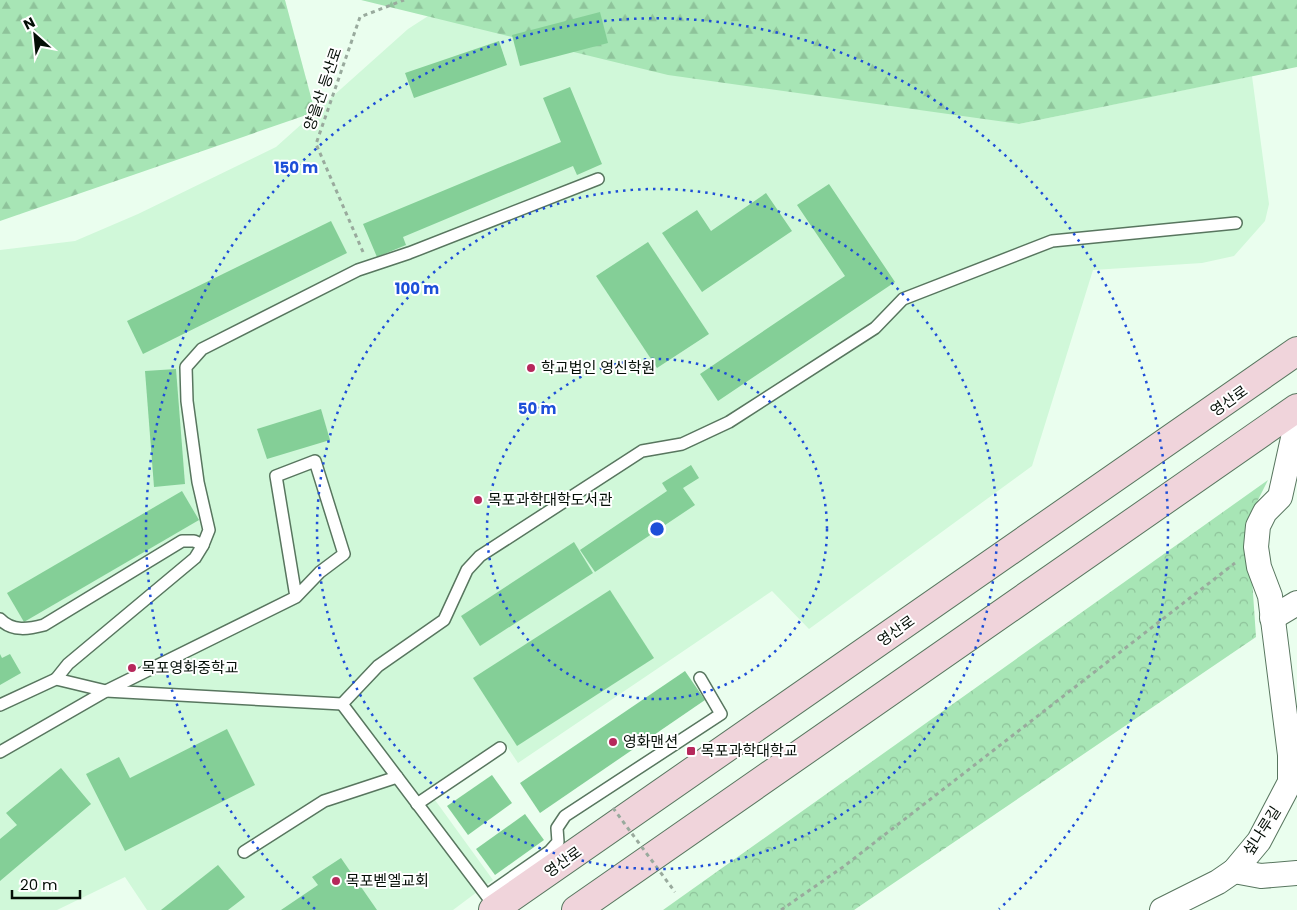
<svg xmlns="http://www.w3.org/2000/svg" width="1297" height="910" viewBox="0 0 1297 910" font-family="Poppins,'Noto Sans KR',sans-serif">
  <style>
    .built { fill: #d0f8d9 }
    .forest { fill: url(#forest-firs) }
    .park { fill: url(#park-crowns) }
    .building { fill: #84cf97 }
    .lines { fill: none; stroke-linecap: round; stroke-linejoin: round }
    .lane-casing { stroke: #58765f; stroke-width: 14 }
    .street-casing { stroke: #58765f; stroke-width: 26 }
    .secondary-casing { stroke: #58765f; stroke-width: 30 }
    .path { stroke: #99aa9d; stroke-width: 3; stroke-dasharray: 4 4; stroke-linecap: butt }
    .lane { stroke: #fff; stroke-width: 11 }
    .street { stroke: #fff; stroke-width: 24 }
    .secondary { stroke: #f0d4db; stroke-width: 28 }
    .path-bridge { stroke: #99aa9d; stroke-width: 3; stroke-dasharray: 4 4; stroke-linecap: butt }
    .ring { fill: none; stroke: #1d4ed8; stroke-width: 2.5; stroke-dasharray: 2.5 5 }
    .poi-dot { fill: #b6285b; stroke: #fff; stroke-width: 2 }
    .labels { text-anchor: middle; stroke-width: 4; stroke-linejoin: round; paint-order: stroke }
    .street-label { font-size: 15px; fill: #040e06; stroke: #fff }
    .poi-label { font-size: 15px; fill: #040e06; stroke: #fff; text-anchor: start }
    .centre { fill: #1d4ed8; stroke: #fff; stroke-width: 2.5 }
    .ring-label { font-size: 15px; text-anchor: middle; font-weight: bold; fill: #1d4ed8; stroke: #fff; stroke-width: 4; stroke-linejoin: round; paint-order: stroke }
  </style>
  <defs>
    <pattern id="forest-firs" width="22" height="20" patternUnits="userSpaceOnUse" patternTransform="scale(1.25)"><rect width="22" height="20" fill="#a7e5b5"/><path d="M5 1l3.5 6h-7zM16 11l3.5 6h-7z" fill="#8ec39a"/></pattern>
    <pattern id="park-crowns" width="20" height="18" patternUnits="userSpaceOnUse" patternTransform="scale(1.25)"><rect width="20" height="18" fill="#a7e5b5"/><path d="M2 6a3 3 0 1 1 6 0M12 15a3 3 0 1 1 6 0" fill="none" stroke="#8ec39a"/></pattern>
  </defs>
  <rect width="100%" height="100%" fill="#eafeee"/>
  <polygon class="built" points="453,0 1019,124 1252,76 1269,204 1265,221 1234,256 1202,263 1093,270 1032,466 809,629 772,591 518,763 504,742 427,789 493,880 453,910 147,910 125,877 57,910 0,910 0,250 75,241 138,214 276,147 408,29"/>
  <g class="forest">
    <polygon points="0,0 285,0 315,112 0,221"/>
    <polygon points="361,0 1297,0 1297,67 1019,124 668,75"/>
  </g>
  <polygon class="park" points="1268,480 1248,520 1256,637 854,910 663,910"/>
  <g class="building">
    <polygon points="600,12 608,43 520,66 512,35"/>
    <polygon points="499,41 507,65 414,98 405,73"/>
    <polygon points="570,87 602,164 577,175 573,166 403,237 406,245 377,257 363,224 561,142 543,98"/>
    <polygon points="829,184 895,282 718,401 700,374 845,276 797,205"/>
    <polygon points="766,193 792,231 702,292 662,233 697,210 711,231"/>
    <polygon points="331,221 347,253 143,354 127,321"/>
    <polygon points="648,242 709,334 657,368 596,276"/>
    <polygon points="176,369 185,484 154,487 145,371"/>
    <polygon points="321,409 330,440 267,459 257,429"/>
    <polygon points="691,465 699,478 683,488 695,505 595,572 580,550 667,491 662,483"/>
    <polygon points="182,491 199,520 24,622 7,593"/>
    <polygon points="574,542 593,573 480,646 461,616"/>
    <polygon points="610,590 654,658 517,746 473,678"/>
    <polygon points="0,654 2,658 10,654 21,673 0,685"/>
    <polygon points="685,671 705,700 540,813 520,783"/>
    <polygon points="227,729 255,785 125,851 86,774 119,757 130,778"/>
    <polygon points="61,768 91,804 0,881 0,839 17,825 6,813"/>
    <polygon points="492,775 512,803 468,835 447,806"/>
    <polygon points="525,814 544,840 495,875 476,849"/>
    <polygon points="341,858 377,910 281,910 318,885 312,877"/>
    <polygon points="218,865 245,897 228,910 161,910"/>
  </g>
  <g class="lines">
    <defs>
      <g id="lane">
        <polyline points="203,545 209,530 198,482 187,401 186,367 202,349 358,270 409,253 598,179"/>
        <path d="M 0,619 C 12,632 29,629 44,625 L 182,541 L 194,541 L 203,545 L 195,558 L 68,664 L 56,679"/>
        <polyline points="0,705 56,679 106,691 342,704"/>
        <polyline points="0,752 106,691 296,597 320,572 344,554 315,461 276,476 296,597"/>
        <polyline points="417,804 500,748"/>
        <polyline points="244,852 324,801 397,777"/>
        <polyline points="487,895 550,851 558,842 557,828 565,816 721,714 700,678"/>
        <polyline points="496,908 342,704 378,666 444,620 467,570 480,556 642,451 682,444 729,422 875,328 903,299 1052,241 1236,223"/>
      </g>
      <g id="street">
        <polyline points="1272,618 1297,603"/>
        <polyline points="1234,871 1261,876 1297,873"/>
        <polyline points="1162,910 1218,882 1234,871 1259,841 1290,782 1290,755 1270,596 1259,567 1256,547 1258,526 1265,512 1280,497 1297,420"/>
      </g>
      <g id="secondary">
        <polyline points="493,910 1297,351"/>
        <polyline points="576,910 1297,408"/>
      </g>
    </defs>
    <use href="#lane" class="lane-casing"/>
    <use href="#street" class="street-casing"/>
    <use href="#secondary" class="secondary-casing"/>
    <g class="path">
      <polyline points="363,252 316,144 360,17 404,0"/>
      <polyline points="781,910 843,867 1235,563"/>
    </g>
    <use href="#lane" class="lane"/>
    <use href="#street" class="street"/>
    <use href="#secondary" class="secondary"/>
    <polyline class="path-bridge" points="613,808 675,892"/>
  </g>
  <g class="ring">
    <circle cx="657" cy="529" r="170"/>
    <circle cx="657" cy="529" r="340"/>
    <path d="M315 909A511 511 0 1 1 999 909"/>
  </g>
  <g class="poi-dot">
    <circle cx="531" cy="368" r="5"/>
    <circle cx="478" cy="500" r="5"/>
    <circle cx="132" cy="668" r="5"/>
    <circle cx="613" cy="742" r="5"/>
    <rect x="686" y="746" width="10" height="10" rx="2.5"/>
    <circle cx="336" cy="881" r="5"/>
  </g>
  <g class="labels">
    <g class="street-label">
      <text transform="translate(323 89) rotate(-71)" y="5">양을산 등산로</text>
      <text transform="translate(1229 401) rotate(-35)" y="5">영산로</text>
      <text transform="translate(896 631) rotate(-35)" y="5">영산로</text>
      <text transform="translate(1262 831) rotate(-57)" y="5">섶나루길</text>
      <text transform="translate(563 862) rotate(-35)" y="5">영산로</text>
    </g>
    <g class="poi-label">
      <text x="541" y="373">학교법인 영신학원</text>
      <text x="488" y="505">목포과학대학도서관</text>
      <text x="142" y="673">목포영화중학교</text>
      <text x="623" y="747">영화맨션</text>
      <text x="701" y="756">목포과학대학교</text>
      <text x="346" y="886">목포벧엘교회</text>
    </g>
  </g>
  <circle cx="657" cy="529" r="8" class="centre"/>
  <g class="ring-label">
    <text x="296" y="173">150 m</text>
    <text x="417" y="294">100 m</text>
    <text x="537" y="414">50 m</text>
  </g>
  <g transform="translate(35 35) rotate(333)" stroke="#ffffff" stroke-width="4" paint-order="stroke">
  <path d="M0-4L9 19L0 12L-9 19Z" fill="#040e06"/>
  <text y="-8" font-size="14" font-weight="bold" text-anchor="middle" fill="#040e06">N</text>
  </g>
  <path d="M12 890v8h68v-8" fill="none" stroke="#040e06" stroke-width="2.5"/>
  <text x="20" y="890" font-size="15" fill="#040e06" stroke="#ffffff" stroke-width="4" paint-order="stroke">20 m</text>
</svg>
